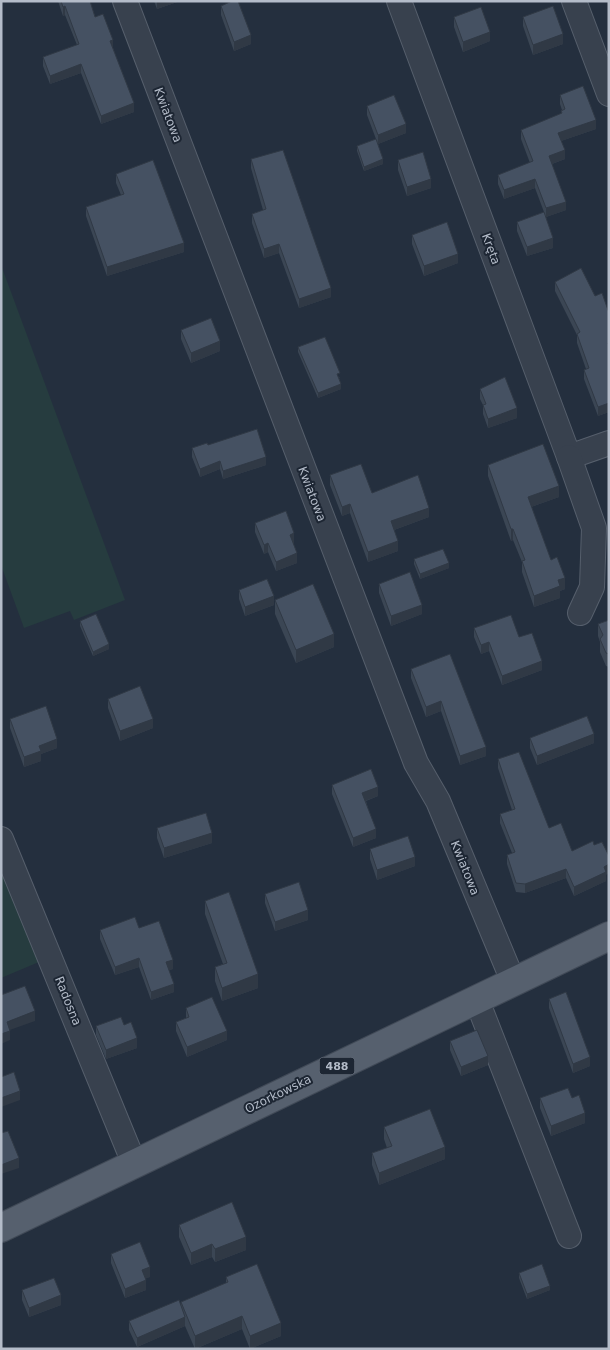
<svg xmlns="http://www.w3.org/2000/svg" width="610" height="1350" viewBox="0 0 610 1350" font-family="'DejaVu Sans',sans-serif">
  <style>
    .green { fill: #263c3f }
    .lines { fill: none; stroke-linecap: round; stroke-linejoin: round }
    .minor-casing { stroke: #565f6c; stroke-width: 26 }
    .major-casing { stroke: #414a57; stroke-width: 30 }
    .minor { stroke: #38414e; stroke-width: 24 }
    .major { stroke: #56606e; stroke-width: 28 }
    .wall { fill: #3b4654 }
    .shaded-wall { fill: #303945 }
    .building { fill: #455162; stroke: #303945 }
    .labels { text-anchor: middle; stroke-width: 4; stroke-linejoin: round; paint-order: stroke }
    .shield { fill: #1d2633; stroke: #878f9c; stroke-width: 1 }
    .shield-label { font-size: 11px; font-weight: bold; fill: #b4bcc9 }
    .street-label { font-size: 12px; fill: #b4bcc9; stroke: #1d2633 }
  </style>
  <rect width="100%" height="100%" fill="#242f3e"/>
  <g class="green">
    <polygon points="1,265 125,600 74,620 70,611 24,628 1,565"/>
    <polygon points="1,870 39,962 1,978"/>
  </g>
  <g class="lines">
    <defs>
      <g id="minor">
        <polyline points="125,1 416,763 438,801 513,981"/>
        <polyline points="399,1 569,457 609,443"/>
        <polyline points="574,1 609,94"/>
        <polyline points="569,457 594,528 592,587 580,613"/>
        <polyline points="1,839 134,1163"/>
        <polyline points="476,998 569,1236"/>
      </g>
      <polyline id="major" points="1,1228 609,936"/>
    </defs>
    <use href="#minor" class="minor-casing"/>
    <use href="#major" class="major-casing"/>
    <use href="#minor" class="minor"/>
    <use href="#major" class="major"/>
  </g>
  <g class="wall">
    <polygon points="58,1 90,1 95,17 113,48 134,112 101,124 81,73 50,84 43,66 43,57 77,45 65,15 63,16"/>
    <polygon points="154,1 180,1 157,9"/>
    <polygon points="221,6 251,44 234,51 221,15"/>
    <polygon points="454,17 490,41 463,52 454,27"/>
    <polygon points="523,17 563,44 533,55 523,26"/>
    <polygon points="560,95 596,129 561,141 565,159 552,164 566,210 546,217 553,248 527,256 517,231 517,222 544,212 535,188 504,199 498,184 498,175 530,163 521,139 521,130 561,114 561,111 562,110 560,104"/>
    <polygon points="367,106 406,133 378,144 383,164 364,171 357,151 357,146 376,139 367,115"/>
    <polygon points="251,159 331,297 299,308 279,253 264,258 252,223 252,214 263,210 251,168"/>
    <polygon points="398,160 431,188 407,196 398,170"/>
    <polygon points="116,174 184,252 107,276 86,216 86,207 121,195 116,183"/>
    <polygon points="412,235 458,263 424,276 412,244"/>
    <polygon points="555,282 595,296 609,313 609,412 598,416 584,379 584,370 586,369 577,343 577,335 555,291"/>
    <polygon points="181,330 220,351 191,363 181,339"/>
    <polygon points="298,347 340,378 339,378 341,389 318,398 298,352"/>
    <polygon points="480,389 517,418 488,428 483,414 483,405 480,399"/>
    <polygon points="208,445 266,465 223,479 220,469 200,477 192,457 192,448"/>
    <polygon points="488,465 559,497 531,507 551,560 565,589 560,591 560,598 534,607 522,572 522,562 513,540 511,541 488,476"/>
    <polygon points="330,475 372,493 429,517 394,530 398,551 368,562 350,513 342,516 330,485"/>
    <polygon points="255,523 294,543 293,543 297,563 276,571 268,552 264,554 255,532"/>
    <polygon points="414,559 449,568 420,579 414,564"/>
    <polygon points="379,584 422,614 391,626 379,593"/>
    <polygon points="239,590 274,605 245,616 239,599"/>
    <polygon points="275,600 334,647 296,663 275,614"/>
    <polygon points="609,620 609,667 606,666 600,652 600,642 598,636 598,624"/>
    <polygon points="80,621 109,649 93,656 80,626"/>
    <polygon points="474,628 519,637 542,670 502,685 489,651 481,654 474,637"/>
    <polygon points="450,654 486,756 460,765 441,711 426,717 411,678 411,669"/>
    <polygon points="108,699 153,728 120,741 108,708"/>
    <polygon points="10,719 57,748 41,754 41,761 24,767 10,728"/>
    <polygon points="530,738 594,743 537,765 530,748"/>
    <polygon points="498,759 549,828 572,851 606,875 606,881 574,896 566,878 525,893 516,892 507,864 507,855 512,853 500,823 500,814 512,810 498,768"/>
    <polygon points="332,785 378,796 366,801 376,838 353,847 332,794"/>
    <polygon points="157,828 212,843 164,858 157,838"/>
    <polygon points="370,849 415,866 377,880 370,859"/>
    <polygon points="265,894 308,920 275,931 265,903"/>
    <polygon points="205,901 258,988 222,1001 215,981 215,967 223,964 205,914"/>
    <polygon points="139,928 173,969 169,970 174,992 151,1000 139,967 115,975 100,939 100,930"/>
    <polygon points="549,999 590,1066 573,1073 549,1008"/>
    <polygon points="186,1008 227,1040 187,1057 176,1031 176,1022 186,1018"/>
    <polygon points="96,1026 137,1048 106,1059 96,1035"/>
    <polygon points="450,1041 488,1065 461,1076 450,1050"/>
    <polygon points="540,1098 572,1098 585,1123 551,1136 540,1108"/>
    <polygon points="384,1127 445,1159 379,1185 372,1165 372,1153 387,1148 384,1139"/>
    <polygon points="179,1225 246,1250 215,1262 212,1257 191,1265 179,1237"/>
    <polygon points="111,1254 150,1277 145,1278 146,1290 125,1298 111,1263"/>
    <polygon points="519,1273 550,1290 527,1299 519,1278"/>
    <polygon points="226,1277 281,1336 250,1349 242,1329 195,1349 185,1326 137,1347 129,1330 129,1321 181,1306 181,1302 226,1283"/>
    <polygon points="22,1290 61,1305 29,1317 22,1300"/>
  </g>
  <g class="shaded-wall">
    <polygon points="157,1 180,1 157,9"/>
    <polygon points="65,6 65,15 63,16 63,7"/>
    <polygon points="490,32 490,41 463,52 463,42"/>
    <polygon points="563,34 563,44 533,55 533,45"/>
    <polygon points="251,35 251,44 234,51 234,42"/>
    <polygon points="113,40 113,48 110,41"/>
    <polygon points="81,64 81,73 50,84 50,76"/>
    <polygon points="134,103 134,112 101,124 101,116"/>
    <polygon points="596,120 596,129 558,142 558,133"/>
    <polygon points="406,124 406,133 378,144 378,135"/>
    <polygon points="565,150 565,159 549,165 549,156"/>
    <polygon points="383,159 383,164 364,171 364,167"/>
    <polygon points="431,179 431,188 407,196 407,187"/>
    <polygon points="535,179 535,188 504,199 504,190"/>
    <polygon points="566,202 566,210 546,217 546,208"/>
    <polygon points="553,238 553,248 527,256 527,247"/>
    <polygon points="184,243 184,252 107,276 107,267"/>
    <polygon points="279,244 279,253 264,258 264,249"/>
    <polygon points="458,254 458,263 424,276 424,266"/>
    <polygon points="331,288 331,297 299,308 299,299"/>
    <polygon points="220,341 220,351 191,363 191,353"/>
    <polygon points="341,384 341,389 318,398 318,393"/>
    <polygon points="609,403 609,412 598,416 598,407"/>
    <polygon points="517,408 517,418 488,428 488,419"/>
    <polygon points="266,457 266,465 223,479 223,471"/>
    <polygon points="220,461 220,469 200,477 200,469"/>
    <polygon points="559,486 559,497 528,508 528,497"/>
    <polygon points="350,504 350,513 342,516 342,507"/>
    <polygon points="429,508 429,517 391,531 391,521"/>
    <polygon points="511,529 513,529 513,540 511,541"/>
    <polygon points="294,533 294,543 290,544 290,535"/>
    <polygon points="398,541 398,551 368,562 368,552"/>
    <polygon points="268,543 268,552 264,554 264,545"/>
    <polygon points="297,553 297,563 276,571 276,562"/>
    <polygon points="449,563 449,568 420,579 420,574"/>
    <polygon points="565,578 565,589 560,591 560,598 534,607 534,596 558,580"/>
    <polygon points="2,590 2,597 1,598 1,591"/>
    <polygon points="274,596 274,605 245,616 245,607"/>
    <polygon points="422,605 422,614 391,626 391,616"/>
    <polygon points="334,634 334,647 296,663 296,650"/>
    <polygon points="489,642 489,651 481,654 481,645"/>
    <polygon points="109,644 109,649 93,656 93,652"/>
    <polygon points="542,661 542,670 502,685 502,676"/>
    <polygon points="441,701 441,711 426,717 426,707"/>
    <polygon points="153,719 153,728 120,741 120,731"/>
    <polygon points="594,734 594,743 537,765 537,756"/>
    <polygon points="57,739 57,748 41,754 41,761 24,767 24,757 39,746"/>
    <polygon points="486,747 486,756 460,765 460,756"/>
    <polygon points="378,787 378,796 362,802 362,793"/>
    <polygon points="376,829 376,838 353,847 353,838"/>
    <polygon points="212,833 212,843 164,858 164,848"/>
    <polygon points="415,857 415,866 377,880 377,870"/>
    <polygon points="609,864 609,873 606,875 606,881 574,896 574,887 604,867"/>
    <polygon points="566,869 566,878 525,893 525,884"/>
    <polygon points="308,910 308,920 275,931 275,922"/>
    <polygon points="139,958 139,967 115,975 115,967"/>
    <polygon points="173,960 173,969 166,971 166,962"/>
    <polygon points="258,974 258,988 222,1001 222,988"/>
    <polygon points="174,984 174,992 151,1000 151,992"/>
    <polygon points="35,1011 35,1021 7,1031 7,1022"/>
    <polygon points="10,1031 10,1040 1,1044 1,1034"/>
    <polygon points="227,1031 227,1040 187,1057 187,1047"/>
    <polygon points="137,1038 137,1048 106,1059 106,1050"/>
    <polygon points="488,1056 488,1065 461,1076 461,1067"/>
    <polygon points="590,1057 590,1066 573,1073 573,1064"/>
    <polygon points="20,1091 20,1100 1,1107 1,1098"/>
    <polygon points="585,1113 585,1123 551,1136 551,1126"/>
    <polygon points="445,1147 445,1159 379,1185 379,1173"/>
    <polygon points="19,1158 19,1168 1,1174 1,1165"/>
    <polygon points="246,1237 246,1250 215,1262 215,1249"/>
    <polygon points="212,1244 212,1257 191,1265 191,1253"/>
    <polygon points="150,1267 150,1277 142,1280 142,1270"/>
    <polygon points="146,1280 146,1290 125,1298 125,1289"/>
    <polygon points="550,1286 550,1290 527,1299 527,1294"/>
    <polygon points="61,1295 61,1305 29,1317 29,1308"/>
    <polygon points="242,1316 242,1329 195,1349 195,1336"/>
    <polygon points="185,1317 185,1326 137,1347 137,1338"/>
    <polygon points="281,1323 281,1336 250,1349 250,1336"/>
  </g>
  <g class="building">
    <polygon points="61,1 90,1 95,17 103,14 113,40 110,41 134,103 101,116 81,64 50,76 43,57 79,44 65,6 63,7"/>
    <polygon points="232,1 238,1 251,35 234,42 221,6"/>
    <polygon points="553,6 563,34 533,45 523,17"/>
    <polygon points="481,7 490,32 463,42 454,17"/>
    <polygon points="583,86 596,120 558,133 565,150 549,156 566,202 546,208 535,179 504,190 498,175 533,161 521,130 562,113 561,111 565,109 560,95"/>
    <polygon points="394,95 406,124 378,135 367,106"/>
    <polygon points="376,139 383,159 364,167 357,146"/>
    <polygon points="283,150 331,288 299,299 279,244 264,249 252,214 266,209 251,159"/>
    <polygon points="423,152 431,179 407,187 398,160"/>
    <polygon points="153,160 184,243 107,267 86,207 124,194 116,174"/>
    <polygon points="544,212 553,238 527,247 517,222"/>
    <polygon points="447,222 458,254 424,266 412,235"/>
    <polygon points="581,268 595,296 602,293 609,313 609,343 608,343 609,346 609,403 598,407 584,370 589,368 577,334 580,332 555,282"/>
    <polygon points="211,318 220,341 191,353 181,330"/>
    <polygon points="325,337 340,373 337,374 341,384 318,393 298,347"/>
    <polygon points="505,377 517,408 488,419 483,405 486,404 480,389"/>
    <polygon points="257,429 266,457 223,471 220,461 200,469 192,448 207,443 208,445"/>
    <polygon points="543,444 559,486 528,497 551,560 557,557 565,578 558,580 560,586 534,596 522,561 525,560 513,529 511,529 488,465"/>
    <polygon points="361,464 372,493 418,475 429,508 391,521 398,541 368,552 350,504 342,507 330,475"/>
    <polygon points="286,511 294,533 290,535 297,553 276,562 268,543 264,545 255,523"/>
    <polygon points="443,549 449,563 420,574 414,559"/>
    <polygon points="410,572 422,605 391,616 379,584"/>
    <polygon points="267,579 274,596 245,607 239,590"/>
    <polygon points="313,584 334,634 296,650 275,600"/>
    <polygon points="96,614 109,644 93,652 80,621"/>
    <polygon points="511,615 519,637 532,633 542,661 502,676 489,642 481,645 474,628"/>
    <polygon points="609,620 609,654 606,653 600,639 603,635 598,624"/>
    <polygon points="450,654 486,747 460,756 441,701 426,707 411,669"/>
    <polygon points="140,686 153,719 120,731 108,699"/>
    <polygon points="46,706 57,739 39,746 41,751 24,757 10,719"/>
    <polygon points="587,716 594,734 537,756 530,738"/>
    <polygon points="519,752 549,828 561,823 572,851 593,841 594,845 602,842 609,856 609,864 604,867 606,872 574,887 566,869 525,884 516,883 507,855 515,852 500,814 515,809 498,759"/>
    <polygon points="371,769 378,787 362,793 376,829 353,838 332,785"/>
    <polygon points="206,813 212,833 164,848 157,828"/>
    <polygon points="408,836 415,857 377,870 370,849"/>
    <polygon points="299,882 308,910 275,922 265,894"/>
    <polygon points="229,892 258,974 222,988 215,967 227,963 205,901"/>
    <polygon points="135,917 139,928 159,921 173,960 166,962 174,984 151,992 139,958 115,967 100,930"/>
    <polygon points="25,986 35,1011 7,1022 10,1031 1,1034 1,995"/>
    <polygon points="566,992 590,1057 573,1064 549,999"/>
    <polygon points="212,997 227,1031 187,1047 176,1022 189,1017 186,1008"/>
    <polygon points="121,1017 124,1025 131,1022 137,1038 106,1050 96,1026"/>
    <polygon points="477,1030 488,1056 461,1067 450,1041"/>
    <polygon points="14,1072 20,1091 1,1098 1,1077"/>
    <polygon points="568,1088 572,1098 579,1095 585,1113 551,1126 540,1098"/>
    <polygon points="430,1109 445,1147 379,1173 372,1153 392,1146 384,1127"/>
    <polygon points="8,1131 19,1158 1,1165 1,1133"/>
    <polygon points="232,1202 246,1237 215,1249 212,1244 191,1253 179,1225"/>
    <polygon points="140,1242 150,1267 142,1270 146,1280 125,1289 111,1254"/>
    <polygon points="257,1264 281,1323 250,1336 242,1316 195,1336 181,1302 228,1282 226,1277"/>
    <polygon points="542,1264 550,1286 527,1294 519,1273"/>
    <polygon points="54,1278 61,1295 29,1308 22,1290"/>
    <polygon points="179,1300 185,1317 137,1338 129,1321"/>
  </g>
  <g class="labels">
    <rect class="shield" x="319.5" y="1057.5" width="35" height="17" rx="4"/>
    <g class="shield-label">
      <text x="337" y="1070">488</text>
    </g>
    <g class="street-label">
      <text transform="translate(168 115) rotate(69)" y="4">Kwiatowa</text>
      <text transform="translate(491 249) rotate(70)" y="4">Kręta</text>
      <text transform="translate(312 494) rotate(69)" y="4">Kwiatowa</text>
      <text transform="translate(465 868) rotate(68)" y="4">Kwiatowa</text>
      <text transform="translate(68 1001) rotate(68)" y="4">Radosna</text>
      <text transform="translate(278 1094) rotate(-26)" y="4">Ozorkowska</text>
    </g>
  </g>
  <rect width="610" height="1350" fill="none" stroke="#b4bcc9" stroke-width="5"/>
</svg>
